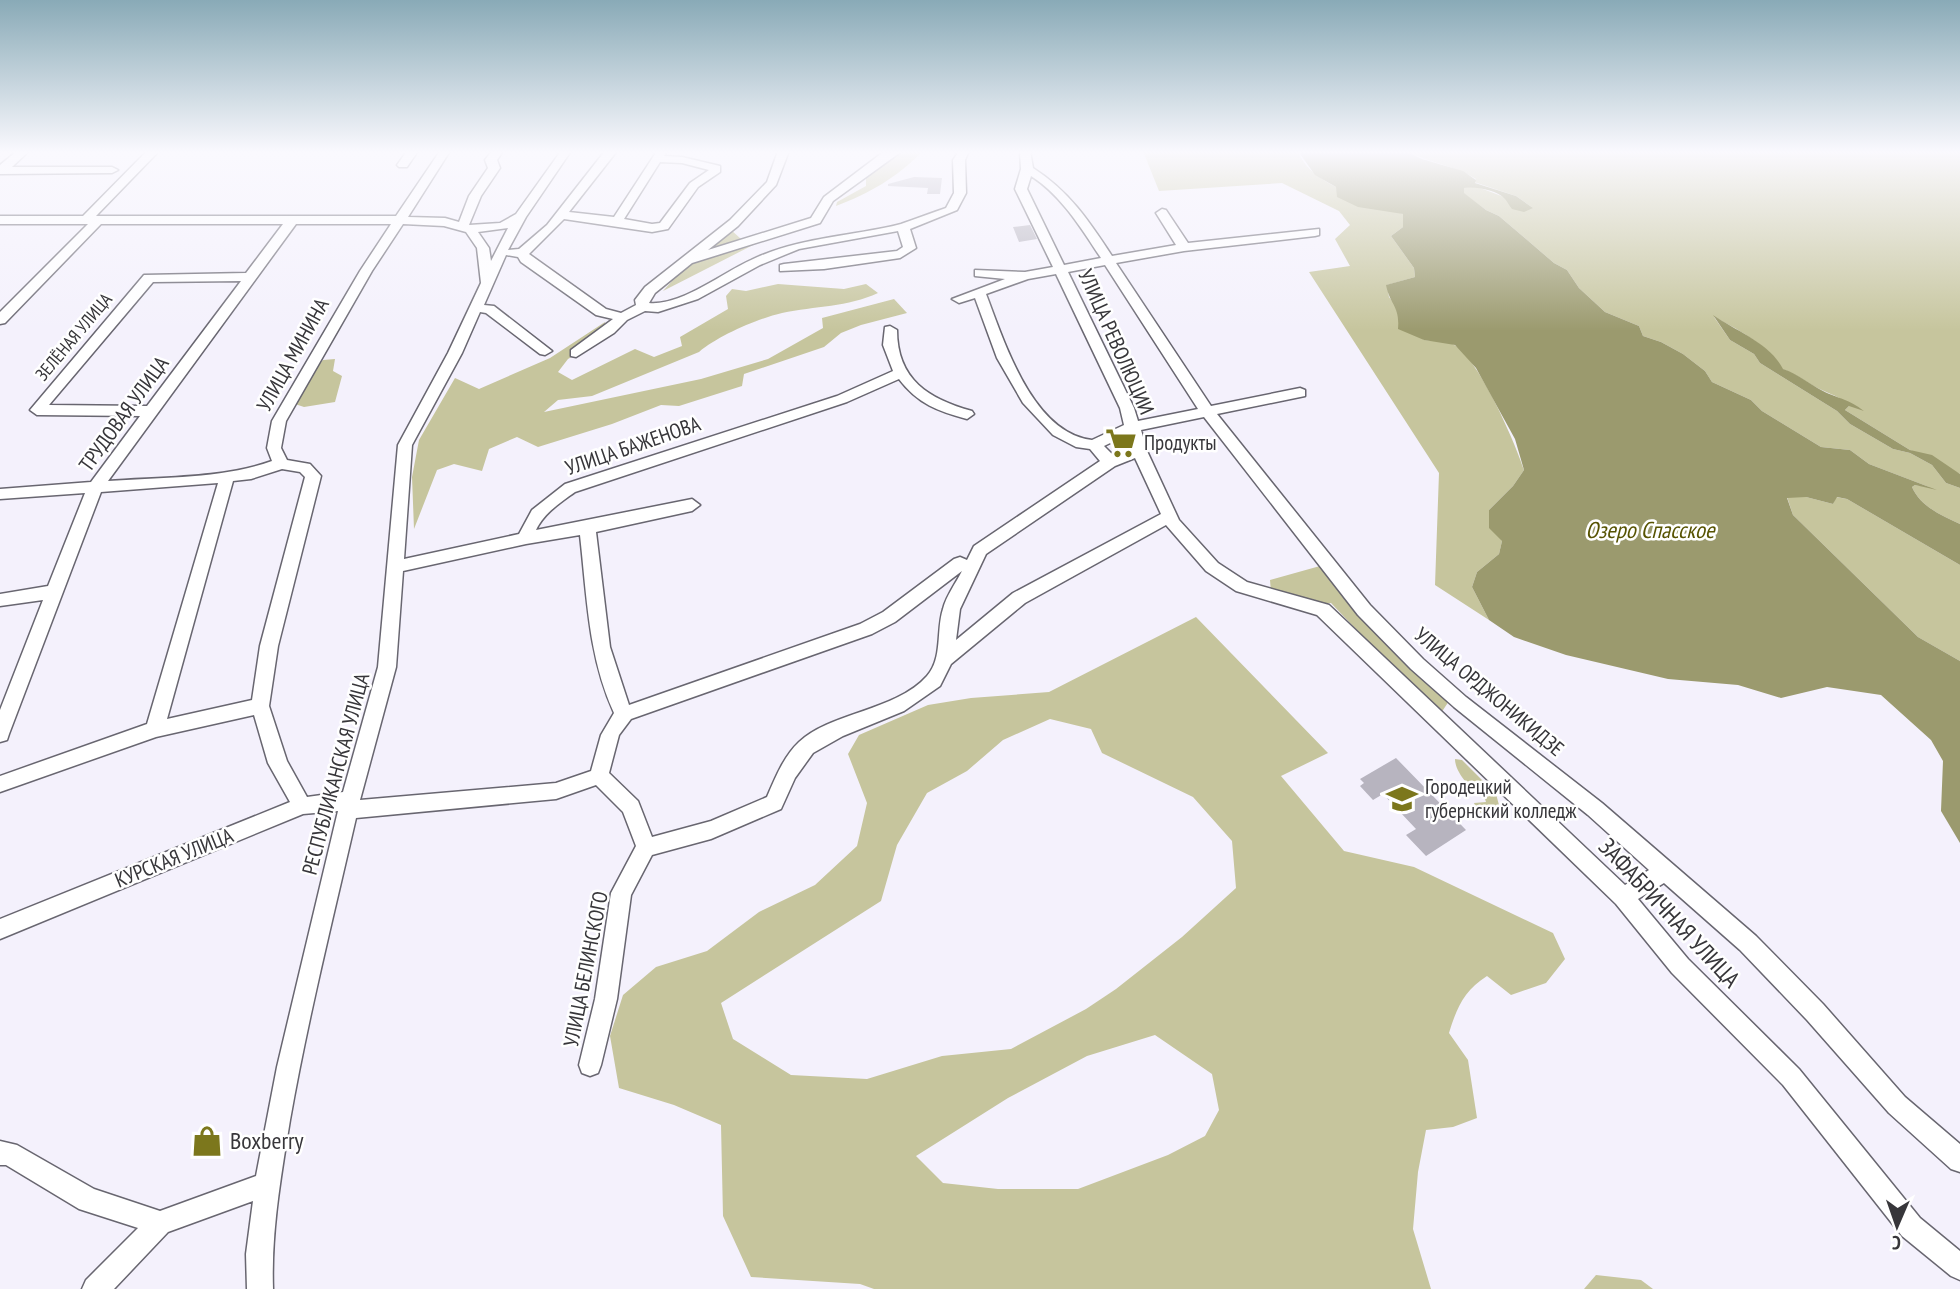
<svg xmlns="http://www.w3.org/2000/svg" width="1960" height="1289" viewBox="0 0 1960 1289" font-family="'PT Sans Narrow',sans-serif">
  <style>
    .green { fill: #c6c59d; fill-rule: evenodd }
    .water { fill: #9b9a6e }
    .building { fill: #b7b4bf }
    .lines { fill: none; stroke-linecap: round; stroke-linejoin: round }
    .minor-casing { stroke: #686670; stroke-width: 3 }
    .minor { fill: #fff; fill-rule: evenodd }
    .labels { text-anchor: middle; stroke-width: 5; stroke-linejoin: round; paint-order: stroke }
    .far-street-label { font-size: 18px; fill: #37363a; stroke: #fff }
    .street-label { font-size: 21px; fill: #37363a; stroke: #fff }
    .poi-label { font-size: 21px; fill: #37363a; stroke: #fff; text-anchor: start }
    .water-label { font-size: 23px; font-style: italic; fill: #575302; stroke: #fff }
    .near-street-label { font-size: 24px; fill: #37363a; stroke: #fff }
    .near-poi-label { font-size: 24px; fill: #37363a; stroke: #fff; text-anchor: start }
  </style>
  <rect width="100%" height="100%" fill="#f4f1fc"/>
  <g class="green">
    <path d="M 913,151 L 922,152 C 896,178 870,193 836,206 L 837,202 L 866,186 L 866,178 L 893,156 Z"/>
    <path d="M 1143,151 L 1298,151 C 1309,185 1373,202 1403,214 L 1403,227 L 1391,236 L 1414,268 L 1415,277 L 1387,285 L 1389,297 L 1424,340 C 1433,341 1449,341 1456,346 C 1480,362 1515,442 1524,470 L 1513,486 L 1489,510 L 1502,541 L 1499,554 L 1477,572 L 1472,587 L 1489,620 L 1435,585 L 1439,473 L 1309,272 L 1350,266 L 1335,239 L 1350,225 L 1339,211 L 1282,183 L 1159,191 Z"/>
    <path d="M 1406,151 L 1960,152 L 1960,474 L 1910,450 L 1845,410 L 1849,406 C 1840,397 1835,396 1824,391 C 1809,385 1798,374 1782,369 C 1773,348 1734,327 1714,317 L 1730,340 L 1754,354 L 1760,363 L 1837,411 L 1850,424 L 1893,449 L 1910,453 L 1932,465 L 1946,483 L 1960,488 L 1960,524 C 1942,516 1920,506 1912,487 L 1915,485 L 1929,487 L 1869,464 L 1850,450 L 1821,447 L 1762,411 L 1751,400 L 1712,382 L 1705,371 L 1683,354 L 1661,342 L 1643,336 L 1639,326 L 1605,312 L 1579,288 L 1567,270 L 1554,263 L 1499,216 L 1486,210 L 1463,193 L 1464,188 L 1475,186 L 1533,208 L 1516,196 L 1474,182 L 1476,179 C 1454,165 1429,163 1406,151 Z"/>
    <polygon points="730,229 741,239 755,244 663,291 689,262"/>
    <path d="M 778,284 L 844,289 L 866,284 L 878,293 C 848,307 815,306 782,313 C 757,319 718,336 699,352 L 592,396 L 558,400 L 544,412 L 701,379 L 768,359 L 823,328 L 822,318 L 894,299 L 907,313 L 861,325 L 841,333 L 824,347 L 744,374 L 742,386 L 679,406 L 661,405 L 612,424 L 538,447 L 517,437 L 489,449 L 482,471 L 454,464 L 437,470 L 414,529 L 412,477 L 419,440 L 455,378 L 479,389 L 550,358 L 605,322 L 602,339 L 568,359 L 558,372 L 572,380 L 635,349 L 654,357 L 682,346 L 680,337 L 728,309 L 726,296 L 732,289 L 746,291 Z"/>
    <polygon points="335,359 333,371 342,376 335,402 304,407 295,404 311,374 323,360"/>
    <polygon points="1787,497 1806,497 1833,504 1836,497 1847,499 1960,565 1960,661 1918,637 1793,515"/>
    <polygon points="1320,566 1449,701 1439,716 1331,603 1317,604 1271,592 1270,580"/>
    <path d="M 1196,617 L 1328,753 L 1281,776 L 1344,851 L 1414,867 L 1553,933 L 1565,959 L 1546,983 L 1511,995 L 1487,976 C 1464,991 1457,1007 1449,1033 L 1468,1060 L 1477,1118 L 1453,1127 L 1426,1130 L 1418,1172 L 1413,1229 L 1431,1289 L 874,1289 L 860,1284 L 751,1277 L 723,1216 L 721,1125 L 674,1105 L 619,1088 L 610,1036 L 623,995 L 656,967 L 707,951 L 759,912 L 815,885 L 857,846 L 867,803 L 848,754 L 859,735 L 928,705 L 971,698 L 1049,692 ZM 1050,719 L 1091,729 L 1102,753 L 1193,797 L 1232,841 L 1236,888 L 1182,937 L 1116,989 L 1086,1009 L 1011,1049 L 942,1056 L 867,1079 L 791,1075 L 733,1039 L 721,1003 L 881,901 L 897,845 L 927,793 L 967,771 L 1003,740 ZM 1155,1035 L 1212,1074 L 1219,1110 L 1205,1136 L 1168,1155 L 1078,1189 L 998,1189 L 943,1183 L 916,1156 L 1008,1098 L 1087,1056 Z"/>
    <path d="M 1455,759 L 1462,760 L 1496,794 L 1499,805 L 1484,814 L 1477,811 L 1474,803 L 1486,802 L 1484,796 C 1472,791 1455,773 1455,759 Z"/>
    <polygon points="1596,1275 1641,1280 1653,1289 1584,1289"/>
  </g>
  <g class="water">
    <path d="M 1298,151 L 1406,151 L 1422,159 L 1463,171 L 1476,180 L 1475,183 L 1516,196 L 1533,208 L 1524,212 L 1512,209 C 1509,206 1508,202 1505,199 C 1497,190 1475,186 1464,188 L 1464,193 L 1486,210 L 1499,216 L 1554,263 L 1567,270 L 1579,288 L 1605,312 L 1639,326 L 1643,336 L 1661,342 L 1683,354 L 1705,371 L 1712,382 L 1751,400 L 1762,411 L 1821,447 L 1850,450 L 1869,464 L 1937,490 L 1915,485 L 1912,487 C 1920,506 1942,516 1960,524 L 1960,565 L 1847,499 L 1837,497 L 1833,504 L 1806,497 L 1787,498 L 1793,515 L 1918,637 L 1960,661 L 1960,843 L 1941,811 L 1943,761 L 1931,740 L 1881,695 L 1827,687 L 1781,698 L 1738,685 L 1668,679 L 1566,655 L 1514,637 L 1489,620 L 1472,587 L 1477,572 L 1499,554 L 1502,541 L 1489,528 L 1489,510 L 1513,486 L 1524,470 L 1515,439 L 1476,368 L 1455,345 L 1424,340 L 1398,329 C 1400,306 1390,305 1386,285 L 1415,277 L 1414,268 L 1391,236 L 1403,227 L 1403,214 L 1358,207 L 1337,197 L 1336,187 L 1315,175 Z"/>
    <path d="M 1713,315 C 1736,331 1770,343 1783,369 C 1798,374 1809,384 1823,391 C 1839,399 1849,399 1864,411 L 1849,406 L 1845,410 L 1910,450 L 1932,455 L 1960,474 L 1960,488 L 1946,483 L 1932,465 L 1910,453 L 1893,449 L 1850,424 L 1837,411 L 1760,363 L 1754,354 L 1730,340 Z"/>
  </g>
  <g class="building">
    <polygon points="914,177 942,178 940,194 927,194 928,188 888,186 888,184"/>
    <polygon points="1030,225 1037,239 1019,242 1013,227"/>
    <polygon points="1396,758 1466,830 1426,856 1406,835 1416,829 1383,794 1373,800 1360,786 1364,783 1360,779"/>
  </g>
  <g class="lines">
    <defs>
      <g id="minor">
        <polygon points="17,151 29,151 12,167 112,167 118,170 112,173 0,174 0,165"/>
        <path d="M 147,151 L 159,151 L 96,216 L 396,216 L 440,151 L 450,151 L 408,217 L 445,218 L 459,222 L 469,196 L 488,168 L 485,160 L 492,151 L 503,151 L 497,160 L 500,168 L 481,196 L 469,225 L 500,223 L 516,214 L 561,151 L 571,151 L 526,217 L 508,250 L 519,249 L 547,225 L 605,151 L 617,151 L 569,212 L 614,217 L 657,151 L 667,151 L 664,156 L 682,157 L 720,166 L 720,172 L 698,187 L 668,229 L 652,232 L 564,219 L 529,254 L 606,309 L 621,313 L 636,305 L 635,300 L 645,287 L 730,220 L 767,182 L 778,151 L 789,151 L 776,185 L 738,226 L 708,250 L 811,218 L 824,197 L 882,153 L 902,151 L 833,201 L 820,223 L 692,263 L 655,293 L 649,303 C 681,306 722,273 751,260 C 799,237 850,237 901,224 C 916,219 931,213 946,208 L 954,193 L 953,160 L 959,151 L 969,151 L 965,160 L 966,193 L 957,210 L 910,229 L 916,248 L 900,258 L 824,269 L 780,271 L 780,265 L 784,264 L 897,251 L 903,247 L 898,231 L 799,249 L 760,265 L 698,299 L 658,312 L 645,311 L 627,320 L 614,333 L 576,357 L 571,356 L 571,350 L 613,319 L 596,315 L 521,262 L 518,257 L 506,255 L 484,305 L 494,306 L 552,351 L 545,355 L 540,354 L 486,313 L 480,312 L 462,353 L 412,445 L 404,559 L 519,534 L 532,510 L 565,484 L 837,396 L 893,371 L 883,345 L 885,327 L 890,326 L 897,330 C 897,380 929,399 972,411 L 974,414 L 967,419 C 938,411 918,404 899,379 L 847,402 L 575,492 C 560,503 544,513 536,530 L 692,499 L 700,505 L 692,511 L 596,532 L 610,647 L 629,705 L 860,624 L 883,612 L 954,559 L 960,557 L 967,560 L 974,546 L 1100,461 L 1090,449 L 1076,447 L 1053,435 L 1023,403 L 997,358 L 975,298 L 959,303 L 952,299 L 1005,279 L 975,276 L 975,270 L 1025,272 L 1053,267 L 1015,189 L 1021,169 L 1020,151 L 1030,151 L 1033,168 C 1069,191 1089,221 1112,256 L 1176,245 L 1156,213 L 1162,209 L 1166,210 L 1188,243 L 1319,229 L 1319,235 L 1315,236 L 1184,251 L 1116,263 L 1211,406 L 1300,388 L 1305,390 L 1305,396 L 1217,414 L 1370,605 L 1423,659 L 1466,697 L 1602,803 L 1756,936 L 1823,1004 L 1905,1097 L 1960,1144 L 1960,1172 L 1951,1169 L 1889,1113 L 1807,1020 L 1740,950 L 1664,883 L 1638,899 L 1688,959 L 1799,1069 L 1920,1218 L 1960,1251 L 1960,1280 L 1951,1276 L 1902,1236 L 1783,1085 L 1672,973 L 1616,904 L 1317,615 L 1236,591 L 1206,571 L 1166,525 L 1025,603 L 951,664 L 940,686 L 904,711 L 843,736 L 813,753 L 795,778 L 781,809 L 711,839 L 652,855 L 631,895 L 617,999 L 601,1065 L 598,1073 L 590,1076 L 582,1073 L 579,1065 L 595,999 L 611,893 L 636,846 L 623,812 L 596,785 L 556,799 L 356,818 C 333,918 308,1018 290,1120 C 281,1176 271,1232 273,1289 L 247,1289 L 246,1254 L 253,1201 L 168,1232 L 114,1289 L 82,1289 L 86,1280 L 138,1228 L 79,1209 L 6,1165 L 0,1165 L 0,1141 L 17,1145 L 94,1189 L 160,1211 L 256,1176 L 277,1067 L 338,811 L 303,814 L 0,939 L 0,919 L 290,802 L 268,763 L 254,715 L 156,737 L 0,792 L 0,776 L 147,724 L 218,483 L 101,492 L 9,734 L 7,740 L 0,742 L 0,710 L 43,600 L 0,606 L 0,594 L 48,586 L 85,493 L 0,499 L 0,489 L 91,482 L 140,416 L 37,415 L 30,410 L 144,275 L 246,273 L 283,224 L 101,224 L 5,323 L 0,324 L 0,312 L 88,224 L 0,224 L 0,216 L 83,216 ZM 660,162 L 682,163 L 709,170 L 690,183 L 660,223 L 652,224 L 624,219 ZM 1031,176 C 1062,196 1081,228 1101,258 L 1064,265 L 1027,189 ZM 296,224 L 391,224 L 360,271 L 272,421 L 267,448 L 272,461 C 221,479 162,477 108,481 ZM 403,224 L 444,226 L 466,232 L 477,248 L 481,283 L 448,353 L 398,445 L 378,667 L 343,792 L 307,797 L 287,761 L 269,706 L 278,646 L 321,476 L 310,464 L 287,460 L 281,448 L 286,421 L 372,271 ZM 508,228 L 491,261 L 489,248 L 478,232 ZM 1105,265 L 1198,409 L 1138,421 L 1134,408 L 1068,272 ZM 1056,274 L 1120,408 L 1124,425 L 1092,440 C 1032,433 1004,341 986,294 L 1028,279 ZM 241,281 L 147,406 L 49,405 L 153,282 ZM 1204,417 L 1358,615 L 1411,669 L 1454,707 L 1588,815 L 1649,870 L 1625,885 L 1329,605 L 1247,582 L 1218,563 L 1179,520 L 1147,451 L 1141,430 ZM 1127,435 L 1131,448 L 1113,455 L 1104,446 ZM 1135,458 L 1161,514 L 1013,593 L 956,640 L 960,609 L 986,554 L 1115,466 ZM 282,469 L 300,472 L 305,477 L 260,646 L 252,700 L 167,719 L 233,481 L 251,479 ZM 580,535 C 587,596 588,656 614,713 L 601,735 L 591,771 L 556,783 L 360,800 L 396,667 L 403,571 L 526,544 ZM 962,571 C 956,583 946,596 943,609 C 936,630 943,658 927,676 C 896,711 831,712 799,742 C 784,756 775,778 767,797 L 711,821 L 652,837 L 638,801 L 609,773 L 619,735 L 631,719 L 872,634 L 895,622 Z"/>
        <polygon points="407,151 418,151 407,167 399,167 397,165"/>
      </g>
    </defs>
    <use href="#minor" class="minor-casing"/>
    <use href="#minor" class="minor"/>
  </g>
  <linearGradient id="sky" x2="0" y2="1"><stop stop-color="#89aab7"/><stop offset="0.46" stop-color="#faf9fe"/><stop offset="1" stop-color="#faf9fe" stop-opacity="0"/></linearGradient>
  <rect width="1960" height="331" fill="url(#sky)"/>
  <defs>
    <symbol id="supermarket-bare" viewBox="-9 -9 18 18"><path d="M-6-5.5h2.5l.6 2H6L4.5 2H-2.5L-4.4-4H-6ZM-1.5 3.2a1.3 1.3 0 1 0 .1 0ZM3 3.2a1.3 1.3 0 1 0 .1 0Z" fill="#7c771c" stroke="#fff" stroke-width="2.5" paint-order="stroke"/></symbol>
    <symbol id="university-bare" viewBox="-9 -9 18 18"><path d="M0-5L7-2L0 1L-7-2ZM-4 1L0 2.5L4 1V4Q0 6-4 4Z" fill="#7c771c" stroke="#fff" stroke-width="2.5" paint-order="stroke"/></symbol>
    <symbol id="shop-bare" viewBox="-9 -9 18 18"><path d="M-5-2.5h2.3a2.7 3.5 0 0 1 5.4 0H5L5.5 6h-11ZM-1.5-2.5h3a1.5 2.3 0 0 0-3 0Z" fill="#7c771c" stroke="#fff" stroke-width="2.5" paint-order="stroke"/></symbol>
  </defs>
  <g fill-rule="evenodd">
    <use href="#supermarket-bare" x="1099" y="421" width="44" height="44"/>
    <use href="#university-bare" x="1380" y="777" width="44" height="44"/>
    <use href="#shop-bare" x="185" y="1119" width="44" height="44"/>
  </g>
  <g class="labels">
    <g class="far-street-label">
      <text transform="translate(74 337) rotate(-50)" y="6">ЗЕЛЁНАЯ УЛИЦА</text>
    </g>
    <g class="street-label">
      <text transform="translate(1116 342) rotate(66)" y="7">УЛИЦА РЕВОЛЮЦИИ</text>
      <text transform="translate(293 355) rotate(-61)" y="7">УЛИЦА МИНИНА</text>
      <text transform="translate(124 414) rotate(-54)" y="7">ТРУДОВАЯ УЛИЦА</text>
      <text transform="translate(633 446) rotate(-19)" y="7">УЛИЦА БАЖЕНОВА</text>
      <text transform="translate(1489 692) rotate(40)" y="7">УЛИЦА ОРДЖОНИКИДЗЕ</text>
      <text transform="translate(336 774) rotate(-75)" y="7">РЕСПУБЛИКАНСКАЯ УЛИЦА</text>
      <text transform="translate(174 858) rotate(-22)" y="7">КУРСКАЯ УЛИЦА</text>
      <text transform="translate(586 969) rotate(-79)" y="7">УЛИЦА БЕЛИНСКОГО</text>
    </g>
    <g class="poi-label">
      <text x="1144" y="450">Продукты</text>
      <text x="1425" y="794">Городецкий<tspan x="1425" dy="24">губернский колледж</tspan></text>
    </g>
    <g class="water-label">
      <text x="1650" y="538">Озеро Спасское</text>
    </g>
    <g class="near-street-label">
      <text transform="translate(1669 913) rotate(47)" y="8">ЗАФАБРИЧНАЯ УЛИЦА</text>
    </g>
    <g class="near-poi-label">
      <text x="230" y="1149">Boxberry</text>
    </g>
  </g>
  <g transform="translate(1897 1226) rotate(182)" stroke="#ffffff" stroke-width="5" paint-order="stroke">
  <path d="M0-5L12 26L0 18L-12 26Z" fill="#37363a"/>
  <text y="-10" font-size="19" font-weight="bold" text-anchor="middle" fill="#37363a">С</text>
  </g>
</svg>
